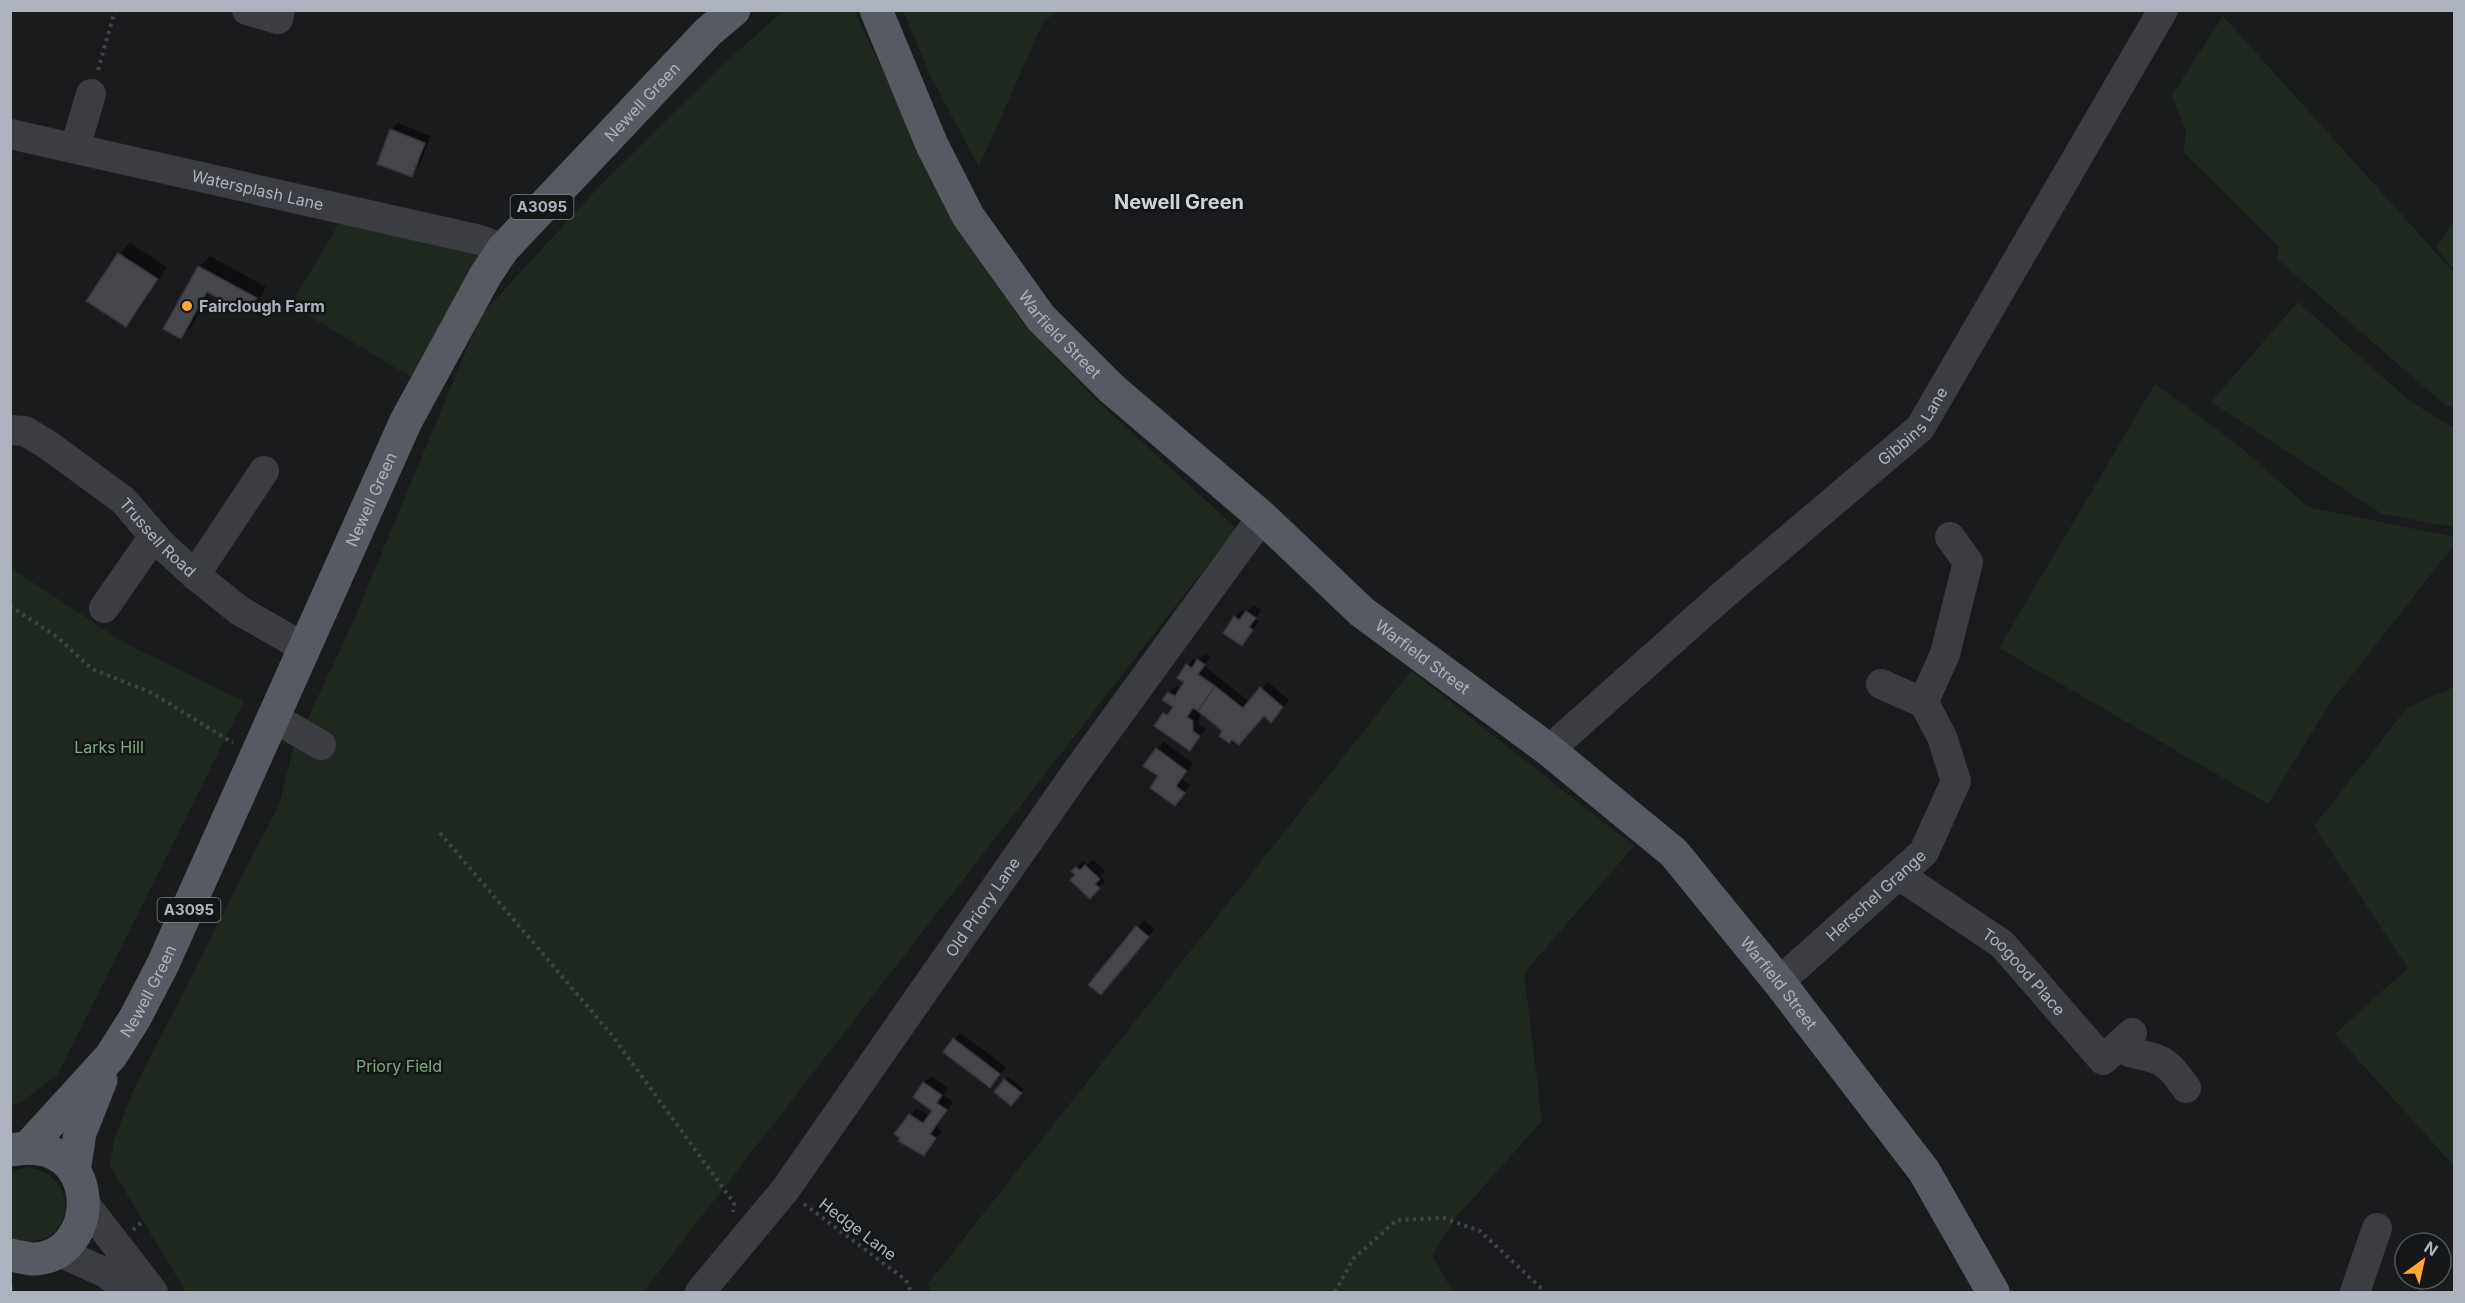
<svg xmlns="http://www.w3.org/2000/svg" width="2465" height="1303" viewBox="0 0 2465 1303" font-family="Inter,sans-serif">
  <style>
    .green { fill: #202920 }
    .shadow { fill: #0007 }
    .building { fill: #44464a; stroke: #343539; stroke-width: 1.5 }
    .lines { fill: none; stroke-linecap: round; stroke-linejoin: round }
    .path { stroke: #41444a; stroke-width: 4; stroke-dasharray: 3 4.5; stroke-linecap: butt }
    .minor { stroke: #3b3d43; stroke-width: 30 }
    .major { stroke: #575a62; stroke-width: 33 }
    .poi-dot { fill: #ffa931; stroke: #151618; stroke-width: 2 }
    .labels { text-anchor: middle; stroke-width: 5; stroke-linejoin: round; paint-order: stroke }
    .shield { fill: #151618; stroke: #7f848c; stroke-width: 1.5 }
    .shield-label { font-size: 15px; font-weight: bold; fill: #acb3be }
    .street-label { font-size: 16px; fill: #acb3be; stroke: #151618 }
    .poi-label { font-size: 16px; font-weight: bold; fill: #acb3be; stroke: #151618; text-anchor: start }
    .park-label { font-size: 16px; fill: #82aa81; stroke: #151618 }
    .quarter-label { font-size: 20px; font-weight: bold; fill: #cdd2d9; stroke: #151618 }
  </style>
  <rect width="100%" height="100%" fill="#1a1b1d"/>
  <g class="green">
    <polygon points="783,11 854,11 955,222 1023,323 1093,397 1236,528 643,1292 186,1292 110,1166 114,1140 132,1093 280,802 293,749 350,629 481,315 597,189 720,67"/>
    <polygon points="903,11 1058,11 1043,22 979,167 931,77"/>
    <polygon points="2223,16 2454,273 2454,407 2446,406 2277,259 2279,247 2183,152 2186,132 2172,95"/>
    <polygon points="341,220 484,251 411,377 291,305"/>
    <polygon points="2454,221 2454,270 2436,248"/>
    <polygon points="2298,302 2411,402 2454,428 2454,527 2382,514 2211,402"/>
    <polygon points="2155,384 2237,444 2308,507 2454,537 2454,545 2330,703 2268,804 1999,648"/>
    <polygon points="11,568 126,644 244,701 58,1074 19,1104 10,1103"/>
    <polygon points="1411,671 1634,846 1524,973 1542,1121 1457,1216 1432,1255 1453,1292 931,1292 928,1284"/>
    <polygon points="2454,687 2454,1166 2335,1034 2408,968 2314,826 2407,708"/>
    <path d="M 27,1167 C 87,1176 72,1257 11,1239 L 10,1172 Z"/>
  </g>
  <g class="shadow">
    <polygon points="398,123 431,136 418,168 411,175 391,130"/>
    <polygon points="130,243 167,267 136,315 126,325 88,301 119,254"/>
    <polygon points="210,256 266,287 258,302 248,313 210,292 192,326 181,337 199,267"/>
    <polygon points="1254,605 1261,610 1255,619 1259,622 1241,644 1235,617 1242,610 1246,613"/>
    <polygon points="1205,654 1210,657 1204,666 1250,702 1268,682 1289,700 1278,714 1264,715 1224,731 1200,711 1199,724 1206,729 1190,749 1165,714 1173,705 1169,693 1176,686 1181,689 1186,682 1179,677 1194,658 1198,661"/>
    <polygon points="1164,742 1193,763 1182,779 1190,785 1182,797 1160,776 1157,749"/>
    <polygon points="1093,859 1106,872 1101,876 1105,881 1090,897 1073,871 1083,861 1087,865"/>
    <polygon points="1144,920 1155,929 1108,987 1137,927"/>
    <polygon points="961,1033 1006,1067 996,1079 954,1039"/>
    <polygon points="931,1076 948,1088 943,1095 953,1102 936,1127 942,1131 924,1154 897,1134 917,1108 930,1117 934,1111 924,1083"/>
    <polygon points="1008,1077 1024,1089 1014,1101 996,1092"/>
  </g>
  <g class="building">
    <polygon points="390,129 425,143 412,177 377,164"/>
    <polygon points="118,253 158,279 126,327 86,301"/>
    <polygon points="198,266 257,298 248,314 207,292 181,339 163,329"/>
    <polygon points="1246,611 1256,618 1249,627 1253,630 1242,646 1223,633 1234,616 1239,620"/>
    <polygon points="1197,659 1205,665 1198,674 1215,686 1198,711 1193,708 1187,717 1193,721 1193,731 1200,736 1190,751 1154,726 1163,713 1167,715 1173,707 1162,700 1168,692 1175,696 1184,682 1177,678 1186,664 1192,668"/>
    <polygon points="1215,686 1243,708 1260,687 1283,707 1271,723 1264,716 1239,745 1232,740 1229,743 1219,736 1222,731 1198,711"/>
    <polygon points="1156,748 1187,771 1176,786 1185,793 1175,806 1150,788 1158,776 1143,766"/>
    <polygon points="1085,865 1100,879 1095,884 1100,888 1090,899 1070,880 1075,875 1071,871 1076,867 1080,870"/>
    <polygon points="1136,926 1149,937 1101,995 1088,985"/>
    <polygon points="953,1038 1000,1074 990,1088 943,1052"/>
    <polygon points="1004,1079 1022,1093 1011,1106 994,1092"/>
    <polygon points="923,1082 942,1095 937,1103 947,1110 930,1134 936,1138 924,1156 898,1141 900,1138 894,1134 909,1114 923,1123 932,1111 913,1097"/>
  </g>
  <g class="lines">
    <g class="path">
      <polyline points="98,70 115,10"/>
      <polyline points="10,606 57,637 92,669 152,693 233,743"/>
      <polyline points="440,833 611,1034 734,1203 733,1212"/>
      <polyline points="804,1204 906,1280 911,1292"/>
      <polyline points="133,1230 142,1222"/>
      <polyline points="10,1288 17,1292"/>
      <polyline points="1335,1292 1353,1259 1397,1220 1444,1218 1480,1231 1542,1289"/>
    </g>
    <g class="minor">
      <polyline points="247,10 278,19 280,10"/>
      <path id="s1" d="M 10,134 L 480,240 L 503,249"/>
      <polyline points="75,148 91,94"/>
      <path id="s2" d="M 10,430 L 25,431 L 48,445 L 123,500 L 161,544 L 195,575 L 240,611 L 305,648"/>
      <polyline points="195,575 264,471"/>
      <polyline points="104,608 154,536"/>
      <polyline points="1923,703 1945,654 1968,562 1950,537"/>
      <polyline points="274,718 321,745"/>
      <path id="s3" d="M 1549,750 L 1722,596 L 1920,428 L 2163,10"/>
      <path id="s4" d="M 1899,875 L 2002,944 L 2103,1060 L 2132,1033"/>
      <path id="s5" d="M 1779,982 L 1924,852 L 1956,781 L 1942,737 L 1924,703 L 1881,684"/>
      <path d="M 2119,1046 C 2130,1055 2137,1053 2150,1057 C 2168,1061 2176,1074 2186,1088"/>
      <polyline points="84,1203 153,1292"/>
      <polyline points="57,1251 106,1273 130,1292"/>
      <path id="s6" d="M 700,1292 L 785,1190 L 1075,774 L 1262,517"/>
      <polyline points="2355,1292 2377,1228"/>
    </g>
    <g class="major">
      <path id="s7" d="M 876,10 L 932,145 L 968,216 L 1041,318 L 1111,388 L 1262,517 L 1362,612 L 1549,750 L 1674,853 L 1779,982 L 1924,1171 L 1993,1292"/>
      <path id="s8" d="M 28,1147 L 111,1056 L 135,1018 L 163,964 L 406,421 L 485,276 L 503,249 L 708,32 L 734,10"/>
      <polyline points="74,1171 80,1133 101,1080"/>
      <path d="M 10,1255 C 18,1256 26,1259 34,1259 C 103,1256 103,1132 11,1150"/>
    </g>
  </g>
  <circle class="poi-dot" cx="187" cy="306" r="6"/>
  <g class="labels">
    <g class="shield">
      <rect x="510.5" y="195" width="63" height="24" rx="4.5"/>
      <rect x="157.5" y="898" width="63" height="24" rx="4.5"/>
    </g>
    <g class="shield-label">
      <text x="542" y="212">A3095</text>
      <text x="189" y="915">A3095</text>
    </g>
    <g class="street-label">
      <text dy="6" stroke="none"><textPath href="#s8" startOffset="1224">Newell Green</textPath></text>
      <text dy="6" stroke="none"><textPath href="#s1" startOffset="254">Watersplash Lane</textPath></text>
      <text dy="6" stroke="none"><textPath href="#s7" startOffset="376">Warfield Street</textPath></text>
      <text dy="6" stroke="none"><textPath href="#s3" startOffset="488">Gibbins Lane</textPath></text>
      <text dy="6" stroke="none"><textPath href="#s8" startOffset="738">Newell Green</textPath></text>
      <text dy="6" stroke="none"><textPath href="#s2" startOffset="186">Trussell Road</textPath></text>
      <text dy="6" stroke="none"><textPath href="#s7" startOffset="862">Warfield Street</textPath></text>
      <text dy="6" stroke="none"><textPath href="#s5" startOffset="130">Herschel Grange</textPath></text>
      <text dy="6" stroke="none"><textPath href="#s6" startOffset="478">Old Priory Lane</textPath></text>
      <text dy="6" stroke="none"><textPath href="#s4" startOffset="159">Toogood Place</textPath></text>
      <text dy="6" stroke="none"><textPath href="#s7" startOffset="1348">Warfield Street</textPath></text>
      <text dy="6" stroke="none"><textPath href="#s8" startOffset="198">Newell Green</textPath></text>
      <text transform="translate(858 1229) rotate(37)" y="6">Hedge Lane</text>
    </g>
    <g class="poi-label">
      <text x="199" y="312">Fairclough Farm</text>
    </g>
    <g class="park-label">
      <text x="109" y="753">Larks Hill</text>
      <text x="399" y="1072">Priory Field</text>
    </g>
    <g class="quarter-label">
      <text x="1179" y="209">Newell Green</text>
    </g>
  </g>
  <rect width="2465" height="1303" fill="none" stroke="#acb3be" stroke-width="24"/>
  <g transform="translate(2423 1261) rotate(33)"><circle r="28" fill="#151618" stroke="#51555a" stroke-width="1.5"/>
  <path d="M0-4.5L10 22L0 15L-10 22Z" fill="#ffa931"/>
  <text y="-9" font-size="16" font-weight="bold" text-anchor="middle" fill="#acb3be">N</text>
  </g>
</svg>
